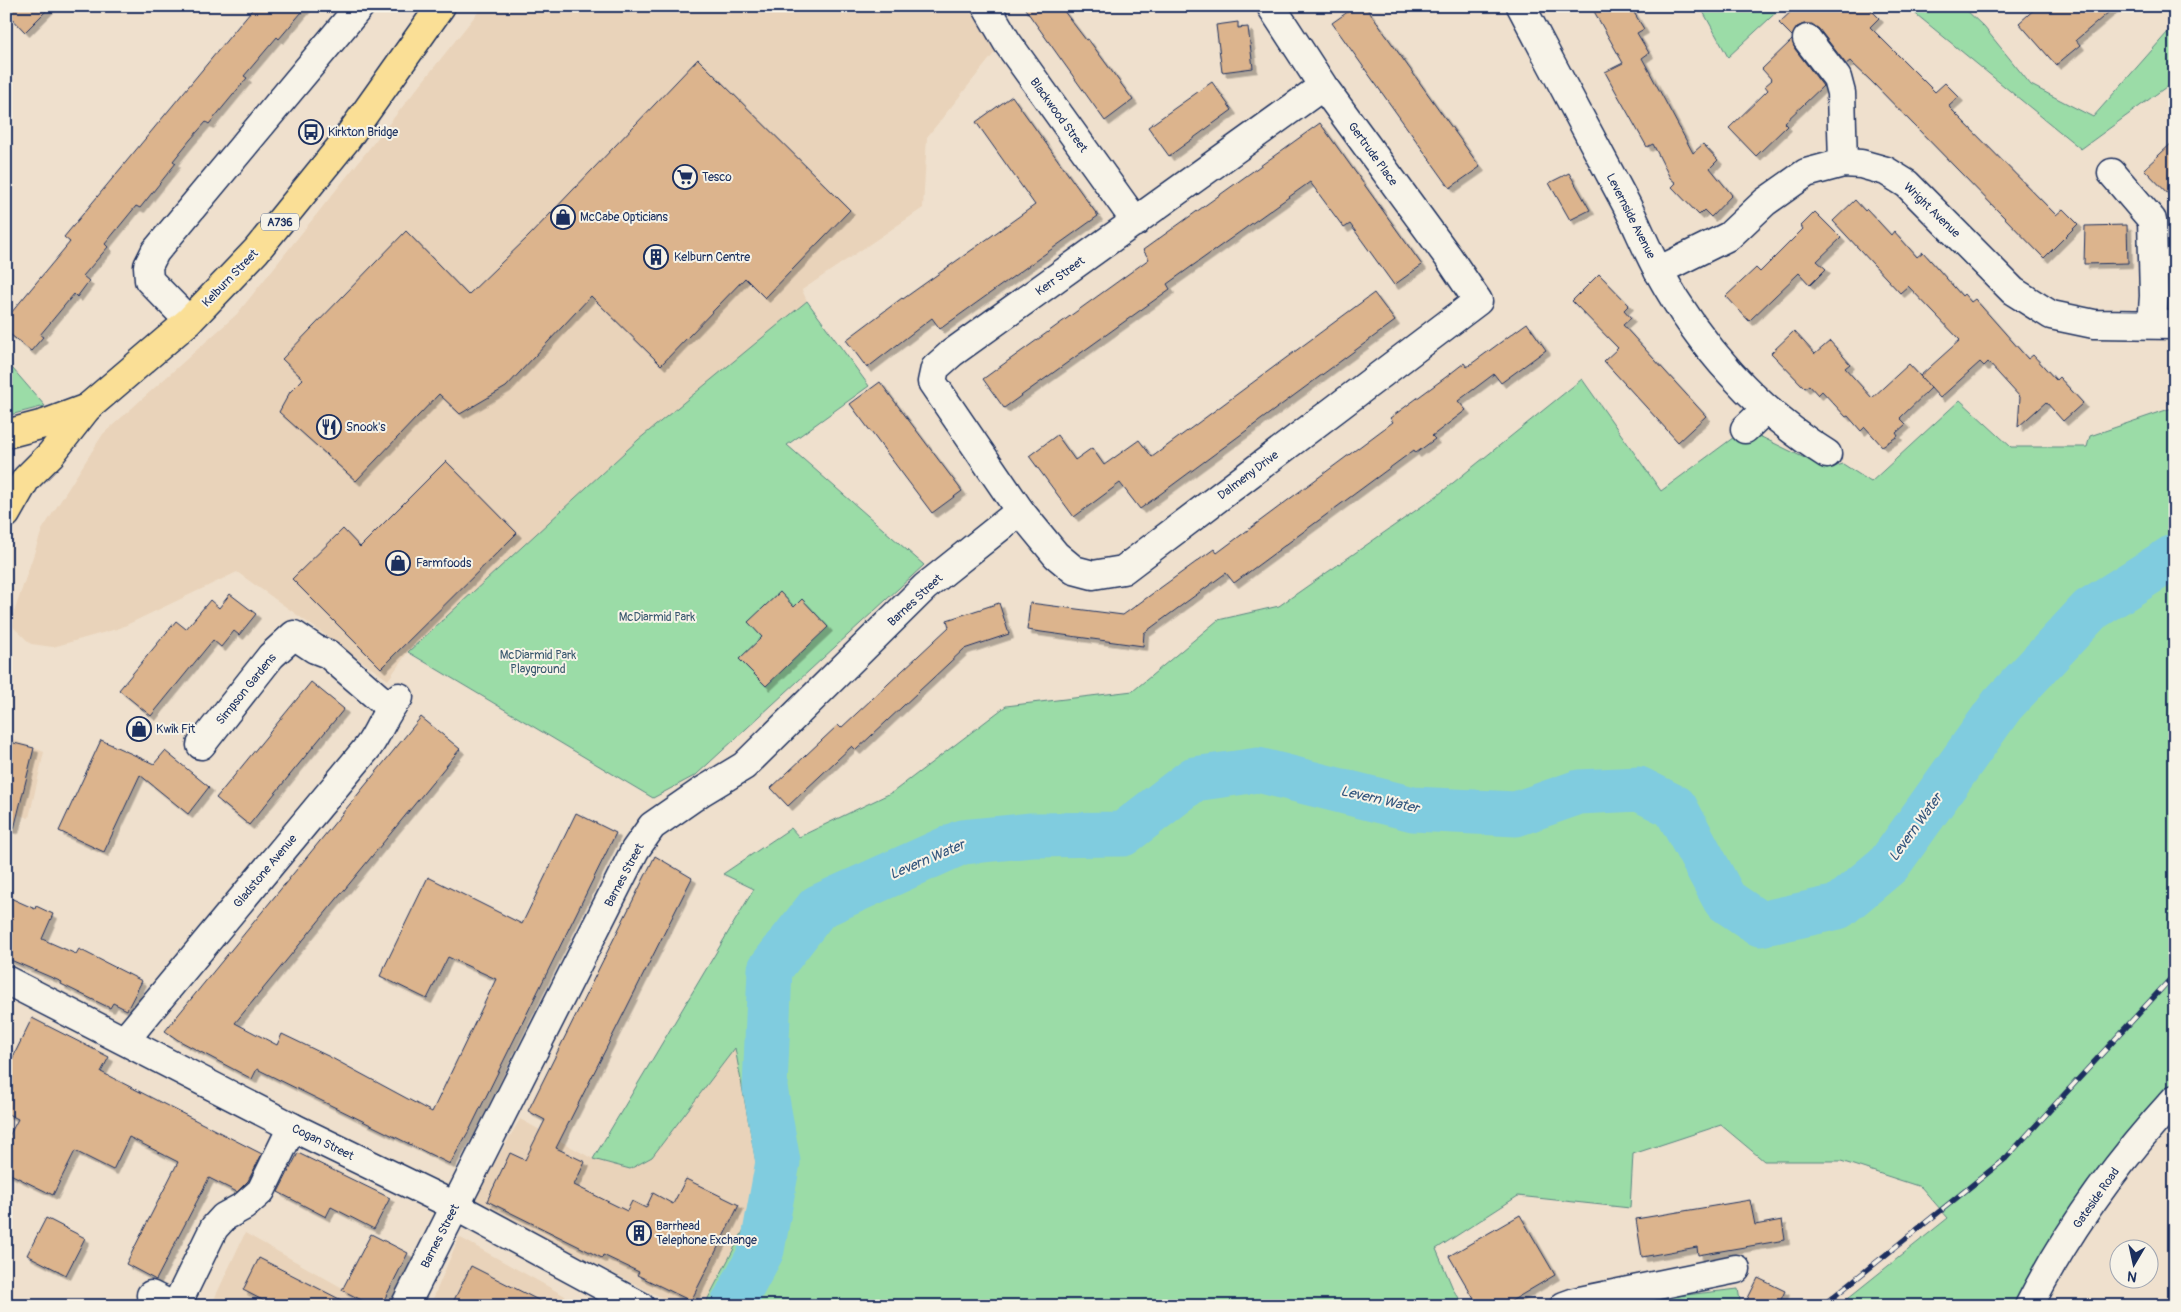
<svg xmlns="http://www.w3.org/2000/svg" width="2181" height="1312" viewBox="0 0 2181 1312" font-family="Pangolin,sans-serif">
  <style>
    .built { fill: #e9d3ba }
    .green { fill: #9bdca7; stroke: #5b8682 }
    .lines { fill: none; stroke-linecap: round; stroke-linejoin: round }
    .river { stroke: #80ccdf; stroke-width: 45 }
    .building { fill: #dcb48d; stroke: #1b2f5e; filter: url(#shadow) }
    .minor-casing { stroke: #1b2f5e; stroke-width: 31 }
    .primary-casing { stroke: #1b2f5e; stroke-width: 31 }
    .minor { stroke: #f7f3e8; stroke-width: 28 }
    .primary { stroke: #fadf96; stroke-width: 28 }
    .rail-casing { stroke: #1b2f5e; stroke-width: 5.5 }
    .rail { stroke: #f7f3e8; stroke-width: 4; stroke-dasharray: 11; stroke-linecap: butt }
    .labels { text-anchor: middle; stroke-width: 4; stroke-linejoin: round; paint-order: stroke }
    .shield { fill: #f7f3e8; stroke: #5d6a87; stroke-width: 1 }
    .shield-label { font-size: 11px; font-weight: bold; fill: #1b2f5e }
    .street-label { font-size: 12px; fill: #1b2f5e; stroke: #f7f3e8 }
    .poi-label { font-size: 12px; fill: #1b2f5e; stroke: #f7f3e8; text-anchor: start }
    .park-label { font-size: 12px; fill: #3b5a70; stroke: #f7f3e8 }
    .water-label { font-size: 14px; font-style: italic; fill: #34567e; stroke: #f7f3e8 }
  </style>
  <defs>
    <filter id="shadow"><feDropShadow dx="4.5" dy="4.5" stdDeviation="0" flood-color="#0004"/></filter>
  </defs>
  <rect width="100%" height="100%" fill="#efe0cd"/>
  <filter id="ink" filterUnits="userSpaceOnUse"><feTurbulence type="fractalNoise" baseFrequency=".02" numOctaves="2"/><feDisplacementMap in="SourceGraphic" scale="10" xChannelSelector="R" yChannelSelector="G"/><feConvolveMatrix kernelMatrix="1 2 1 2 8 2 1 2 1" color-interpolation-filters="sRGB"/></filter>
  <g filter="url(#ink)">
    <g class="built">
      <polygon points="483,6 967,6 996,51 927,137 923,208 802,290 807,301 408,652 388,680 237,572 120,628 53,647 31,644 10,624 42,530 103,434 237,314"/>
      <polygon points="6,737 44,752 29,818 6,811"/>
      <polygon points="735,1047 762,1195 704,1306 678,1306 477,1204 477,1193 520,1119 593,1159 630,1169 652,1157"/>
      <polygon points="245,1233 371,1304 374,1306 211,1306"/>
      <polygon points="459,1237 583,1306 430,1306"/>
    </g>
    <g class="green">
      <polygon points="1700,6 1783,6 1728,57"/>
      <polygon points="1906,6 1962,6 1984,27 2031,85 2093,117 2175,24 2175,98 2166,87 2081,149"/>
      <polygon points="807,301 869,386 787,445 924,565 696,775 653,798 408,652 638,440"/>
      <polygon points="6,361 45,406 6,416"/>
      <polygon points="1582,379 1661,491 1745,429 1827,469 1843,464 1871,482 1960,400 2011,447 2087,447 2090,436 2175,407 2175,1085 2116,1146 2074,1218 2019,1306 1838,1306 1948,1218 1921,1187 1841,1161 1764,1161 1721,1125 1633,1154 1630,1208 1518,1196 1436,1249 1454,1291 1465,1306 704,1306 762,1195 735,1048 652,1157 630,1169 593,1159 754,889 723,874 791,828 799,837 893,792 1006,706 1133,691 1218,620 1279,606 1438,495"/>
      <polygon points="1738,1289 1741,1306 1650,1306 1651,1299"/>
    </g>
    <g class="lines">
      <polyline class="river" points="732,1306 762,1250 778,1162 765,1088 770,969 818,907 962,842 1032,835 1123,834 1194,779 1258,770 1413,809 1516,814 1579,792 1639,789 1675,807 1725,900 1760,924 1838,907 1889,864 2002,705 2090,610 2175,556"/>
    </g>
    <g class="building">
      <polygon points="6,6 51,6 25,32 6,12"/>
      <polygon points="255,6 307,6 279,39 277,37 244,76 247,78 209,124 206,122 190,140 173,161 176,163 140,208 136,206 105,244 108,247 83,276 89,281 77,297 74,294 40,335 43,337 31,351 6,331 6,319 70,242 64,237"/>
      <polygon points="1023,6 1060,6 1086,40 1088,39 1133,100 1105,121"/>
      <polygon points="1356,6 1365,6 1480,167 1450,188 1332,23"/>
      <polygon points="1591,6 1630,6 1644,29 1637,33 1649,53 1642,58 1693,153 1703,144 1718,160 1710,168 1732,195 1711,217 1704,210 1699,215 1672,187 1676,183 1670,178 1653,144 1647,147 1616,92 1605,72 1623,63"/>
      <polygon points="1797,6 1867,6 1879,18 1870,27 1935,92 1945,83 1959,97 1949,106 1950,108 2056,215 2063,209 2078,224 2044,258 1871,81 1850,61 1846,64 1819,29 1812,24 1804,24 1797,27 1792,36 1779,23"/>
      <polygon points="2038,6 2116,6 2076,40 2080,45 2056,65 2019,23"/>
      <polygon points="1238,22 1238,28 1248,27 1253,68 1222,72 1216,25"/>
      <polygon points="1792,40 1795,49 1823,86 1784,123 1787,126 1756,156 1729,128 1768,90 1765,86 1772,80 1762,69"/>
      <polygon points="698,59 850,210 765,298 745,278 661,365 591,296 506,387 460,414 439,394 356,481 279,412 290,392 303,379 282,359 406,231 468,295 529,236"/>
      <polygon points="1212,82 1232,110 1169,156 1148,127"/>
      <polygon points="1012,96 1098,216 940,329 932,318 867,368 846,340 902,298 903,299 1035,205 976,122"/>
      <polygon points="1320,123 1422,265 1394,285 1350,224 1344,228 1310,182 1167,284 1170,289 1004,408 983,379 1149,259 1143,250"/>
      <polygon points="2175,140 2175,201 2144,169"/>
      <polygon points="1569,173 1590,210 1570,220 1549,183"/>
      <polygon points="1855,200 1865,211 1867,209 1891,235 1894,231 1917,257 1923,252 1962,296 1964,294 1971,302 1975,299 2028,359 2033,355 2056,380 2059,377 2083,403 2063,421 2046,402 2018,427 2020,397 1988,362 1984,366 1980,362 1940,398 1920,376 1960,340 1908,286 1900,293 1833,221"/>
      <polygon points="1815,212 1841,238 1817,261 1826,269 1810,285 1799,273 1749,321 1726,296 1756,268 1760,272 1803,229 1801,226"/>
      <polygon points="2127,225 2128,263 2084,264 2085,226"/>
      <polygon points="1599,274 1629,305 1624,310 1631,318 1623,325 1706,416 1678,442 1604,361 1618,348 1572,301"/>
      <polygon points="1374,293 1395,321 1140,509 1120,483 1074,517 1029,456 1057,435 1075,460 1092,448 1104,465 1139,440 1152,457"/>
      <polygon points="1527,323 1546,350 1501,383 1494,374 1458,401 1466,410 1432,436 1435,439 1416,453 1414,450 1234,583 1226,573 1144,633 1143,646 1027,630 1030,603 1123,615 1214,549 1217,553 1393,422 1390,418 1446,377 1464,363 1467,367"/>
      <polygon points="1794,331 1815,354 1830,341 1850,364 1845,368 1872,398 1909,364 1931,388 1900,418 1906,424 1896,433 1898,436 1882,446 1865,427 1861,431 1848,416 1846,417 1822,391 1818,395 1809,385 1805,388 1771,353"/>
      <polygon points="880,382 962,491 932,513 850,404"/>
      <polygon points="446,461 517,533 381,668 292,579 343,529 360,547"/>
      <polygon points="780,592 794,607 802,599 828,627 766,686 739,659 762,637 748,622"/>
      <polygon points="230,594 256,614 239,635 234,631 221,647 213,640 151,716 119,690 176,621 186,629 210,600 219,608"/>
      <polygon points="999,603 1009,634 964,649 856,750 852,746 788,806 771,788 838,725 841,728 949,627 947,620"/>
      <polygon points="311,682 344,709 249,825 216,798"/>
      <polygon points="421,717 460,749 235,1023 277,1045 282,1034 330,1057 432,1112 496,979 448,957 427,999 380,976 428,877 522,924 576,813 616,833 471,1127 450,1164 257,1069 252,1079 178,1040 165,1031"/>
      <polygon points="101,740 154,764 165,751 209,787 188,814 140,775 104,852 59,831"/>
      <polygon points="6,741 34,748 14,829 6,828"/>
      <polygon points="655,856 692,878 556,1148 585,1162 574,1185 627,1211 632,1201 646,1208 653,1193 673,1204 686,1179 739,1205 691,1301 637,1275 639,1272 603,1255 602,1258 487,1201 510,1153 525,1160 545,1120 528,1111"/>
      <polygon points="6,896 35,909 36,906 53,914 42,939 76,954 79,949 142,981 127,1010 113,1003 110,1008 61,984 62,982 6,958"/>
      <polygon points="32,1018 109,1057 101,1072 262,1154 248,1181 237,1192 209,1178 156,1280 126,1264 178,1162 129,1137 113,1170 75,1151 53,1195 6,1172 6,1142 18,1119 6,1113 6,1056 12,1059"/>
      <polygon points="298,1153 390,1198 374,1229 331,1207 326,1217 278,1192"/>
      <polygon points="1750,1200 1755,1225 1782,1220 1785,1240 1698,1255 1697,1247 1642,1257 1636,1219"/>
      <polygon points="1520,1215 1555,1275 1503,1306 1478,1306 1449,1256"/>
      <polygon points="46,1218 85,1238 66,1275 27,1255"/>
      <polygon points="371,1234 408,1253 381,1306 373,1306 342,1290"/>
      <polygon points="259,1258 353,1306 274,1306 243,1290"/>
      <polygon points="471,1266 550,1306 451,1306"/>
      <polygon points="1758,1278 1785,1291 1778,1306 1744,1306"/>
    </g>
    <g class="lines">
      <defs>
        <g id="minor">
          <polyline points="986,6 1007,42 1136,222"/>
          <polyline points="1271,6 1323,86 1449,258 1478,301 1123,570 1093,575 1074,570 1056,555 1020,511 932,382 935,368 952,353 1323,86"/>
          <path d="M 1521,6 C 1555,71 1590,136 1624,200 C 1637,224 1646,249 1659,272 C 1699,345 1756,410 1827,454"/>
          <polyline points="1807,39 1837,78 1841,93 1843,163"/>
          <polyline points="2112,173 2152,220 2154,296 2152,324"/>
          <polyline points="1658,271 1729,236 1765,202 1806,173 1843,163 1861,164 1886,171 1907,184 2013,291 2051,315 2094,324 2175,325"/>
          <polyline points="189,321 149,280 148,266 155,252 360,6"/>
          <polyline points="1745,429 1766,409"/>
          <polyline points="201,745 271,656 294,635 315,649 328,654 389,707"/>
          <polyline points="6,980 292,1127 455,1206 640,1306"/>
          <path d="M 125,1040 L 368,747 C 380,731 385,711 399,697"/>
          <polyline points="151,1295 173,1306"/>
          <polyline points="176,1306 214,1228 224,1217 244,1206 261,1191 292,1127"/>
          <polyline points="405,1306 635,850 652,826 701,792 744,766 925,587 1020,511"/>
          <polyline points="1564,1306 1575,1302 1736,1269"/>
          <path d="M 2029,1306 C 2067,1231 2118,1161 2175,1099"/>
        </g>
        <g id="primary">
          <polyline points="6,434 44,424 87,408"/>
          <polyline points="6,514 26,479 51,454 87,408 189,321 256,251 346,140 441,6"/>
        </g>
      </defs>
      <use href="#minor" class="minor-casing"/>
      <use href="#primary" class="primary-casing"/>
      <use href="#minor" class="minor"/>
      <use href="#primary" class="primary"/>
      <defs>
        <polyline id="rail" points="1822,1306 2006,1158 2175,974"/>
      </defs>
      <use href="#rail" class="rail-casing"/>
      <use href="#rail" class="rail"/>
    </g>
  </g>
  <defs>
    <symbol id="bus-ring" viewBox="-11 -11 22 22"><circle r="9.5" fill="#f7f3e8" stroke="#1b2f5e" stroke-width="1.5"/><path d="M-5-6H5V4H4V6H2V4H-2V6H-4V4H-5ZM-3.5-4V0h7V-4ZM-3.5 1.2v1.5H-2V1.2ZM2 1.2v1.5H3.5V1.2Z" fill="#1b2f5e"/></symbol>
    <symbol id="supermarket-ring" viewBox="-11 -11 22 22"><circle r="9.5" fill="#f7f3e8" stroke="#1b2f5e" stroke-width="1.5"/><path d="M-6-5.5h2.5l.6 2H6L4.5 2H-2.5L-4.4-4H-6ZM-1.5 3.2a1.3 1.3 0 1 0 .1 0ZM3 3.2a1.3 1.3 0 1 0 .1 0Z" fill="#1b2f5e"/></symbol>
    <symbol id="shop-ring" viewBox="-11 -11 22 22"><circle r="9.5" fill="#f7f3e8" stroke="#1b2f5e" stroke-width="1.5"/><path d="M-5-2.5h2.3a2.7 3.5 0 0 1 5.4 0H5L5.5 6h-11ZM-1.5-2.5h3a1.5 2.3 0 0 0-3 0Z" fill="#1b2f5e"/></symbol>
    <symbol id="building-ring" viewBox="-11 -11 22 22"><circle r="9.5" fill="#f7f3e8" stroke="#1b2f5e" stroke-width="1.5"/><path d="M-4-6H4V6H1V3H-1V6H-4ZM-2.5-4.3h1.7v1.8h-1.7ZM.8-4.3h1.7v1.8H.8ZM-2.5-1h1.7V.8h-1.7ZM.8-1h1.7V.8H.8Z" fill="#1b2f5e"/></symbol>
    <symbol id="restaurant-ring" viewBox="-11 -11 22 22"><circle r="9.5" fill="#f7f3e8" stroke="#1b2f5e" stroke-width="1.5"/><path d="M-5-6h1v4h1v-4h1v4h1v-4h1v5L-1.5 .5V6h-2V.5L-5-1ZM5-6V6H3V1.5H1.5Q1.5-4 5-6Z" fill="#1b2f5e"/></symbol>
  </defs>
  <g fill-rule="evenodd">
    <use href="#bus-ring" x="297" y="118" width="28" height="28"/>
    <use href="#supermarket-ring" x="671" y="163" width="28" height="28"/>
    <use href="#shop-ring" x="549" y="203" width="28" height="28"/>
    <use href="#building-ring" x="642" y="243" width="28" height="28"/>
    <use href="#restaurant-ring" x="315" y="413" width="28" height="28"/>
    <use href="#shop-ring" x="384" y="549" width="28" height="28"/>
    <use href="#shop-ring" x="125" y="715" width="28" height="28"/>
    <use href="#building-ring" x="625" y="1219" width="28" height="28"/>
  </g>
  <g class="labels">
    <rect class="shield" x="261" y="213.5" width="38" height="17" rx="4"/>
    <g class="shield-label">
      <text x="280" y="226">A736</text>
    </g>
    <g class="street-label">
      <text transform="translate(1059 115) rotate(54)" y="4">Blackwood Street</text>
      <text transform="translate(1373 154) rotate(54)" y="4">Gertrude Place</text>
      <text transform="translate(1932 210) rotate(44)" y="4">Wright Avenue</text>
      <text transform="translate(1631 216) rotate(63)" y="4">Levernside Avenue</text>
      <text transform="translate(1060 276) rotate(-36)" y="4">Kerr Street</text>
      <text transform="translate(230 278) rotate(-46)" y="4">Kelburn Street</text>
      <text transform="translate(1248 475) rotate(-37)" y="4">Dalmeny Drive</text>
      <text transform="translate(915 600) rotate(-43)" y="4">Barnes Street</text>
      <text transform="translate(246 689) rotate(-51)" y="4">Simpson Gardens</text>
      <text transform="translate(265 871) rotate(-50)" y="4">Gladstone Avenue</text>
      <text transform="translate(624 875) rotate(-62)" y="4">Barnes Street</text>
      <text transform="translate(323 1142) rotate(26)" y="4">Cogan Street</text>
      <text transform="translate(2096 1198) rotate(-55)" y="4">Gateside Road</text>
      <text transform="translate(440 1236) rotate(-63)" y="4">Barnes Street</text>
    </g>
    <g class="poi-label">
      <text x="328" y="136">Kirkton Bridge</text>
      <text x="702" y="181">Tesco</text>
      <text x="580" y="221">McCabe Opticians</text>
      <text x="674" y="261">Kelburn Centre</text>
      <text x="346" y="431">Snook's</text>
      <text x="416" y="567">Farmfoods</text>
      <text x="156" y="733">Kwik Fit</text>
      <text x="656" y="1230">Barrhead<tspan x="656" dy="14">Telephone Exchange</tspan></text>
    </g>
    <g class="park-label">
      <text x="657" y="621">McDiarmid Park</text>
      <text x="538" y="659">McDiarmid Park<tspan x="538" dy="14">Playground</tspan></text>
    </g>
    <g class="water-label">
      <text transform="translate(1380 799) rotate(13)" y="5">Levern Water</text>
      <text transform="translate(1915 827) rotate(-54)" y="5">Levern Water</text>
      <text transform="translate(927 859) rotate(-23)" y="5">Levern Water</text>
    </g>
  </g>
  <rect width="2181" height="1312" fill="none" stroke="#f7f3e8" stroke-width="25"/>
  <rect x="12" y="12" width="2156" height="1287" fill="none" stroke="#1b2f5e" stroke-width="2" filter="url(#ink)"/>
  <g transform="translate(2134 1264) rotate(189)"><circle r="24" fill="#f7f3e8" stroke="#9fa5b1"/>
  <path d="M0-4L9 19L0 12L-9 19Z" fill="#1b2f5e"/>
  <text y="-8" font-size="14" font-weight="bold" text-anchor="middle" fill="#1b2f5e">N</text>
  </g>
</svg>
